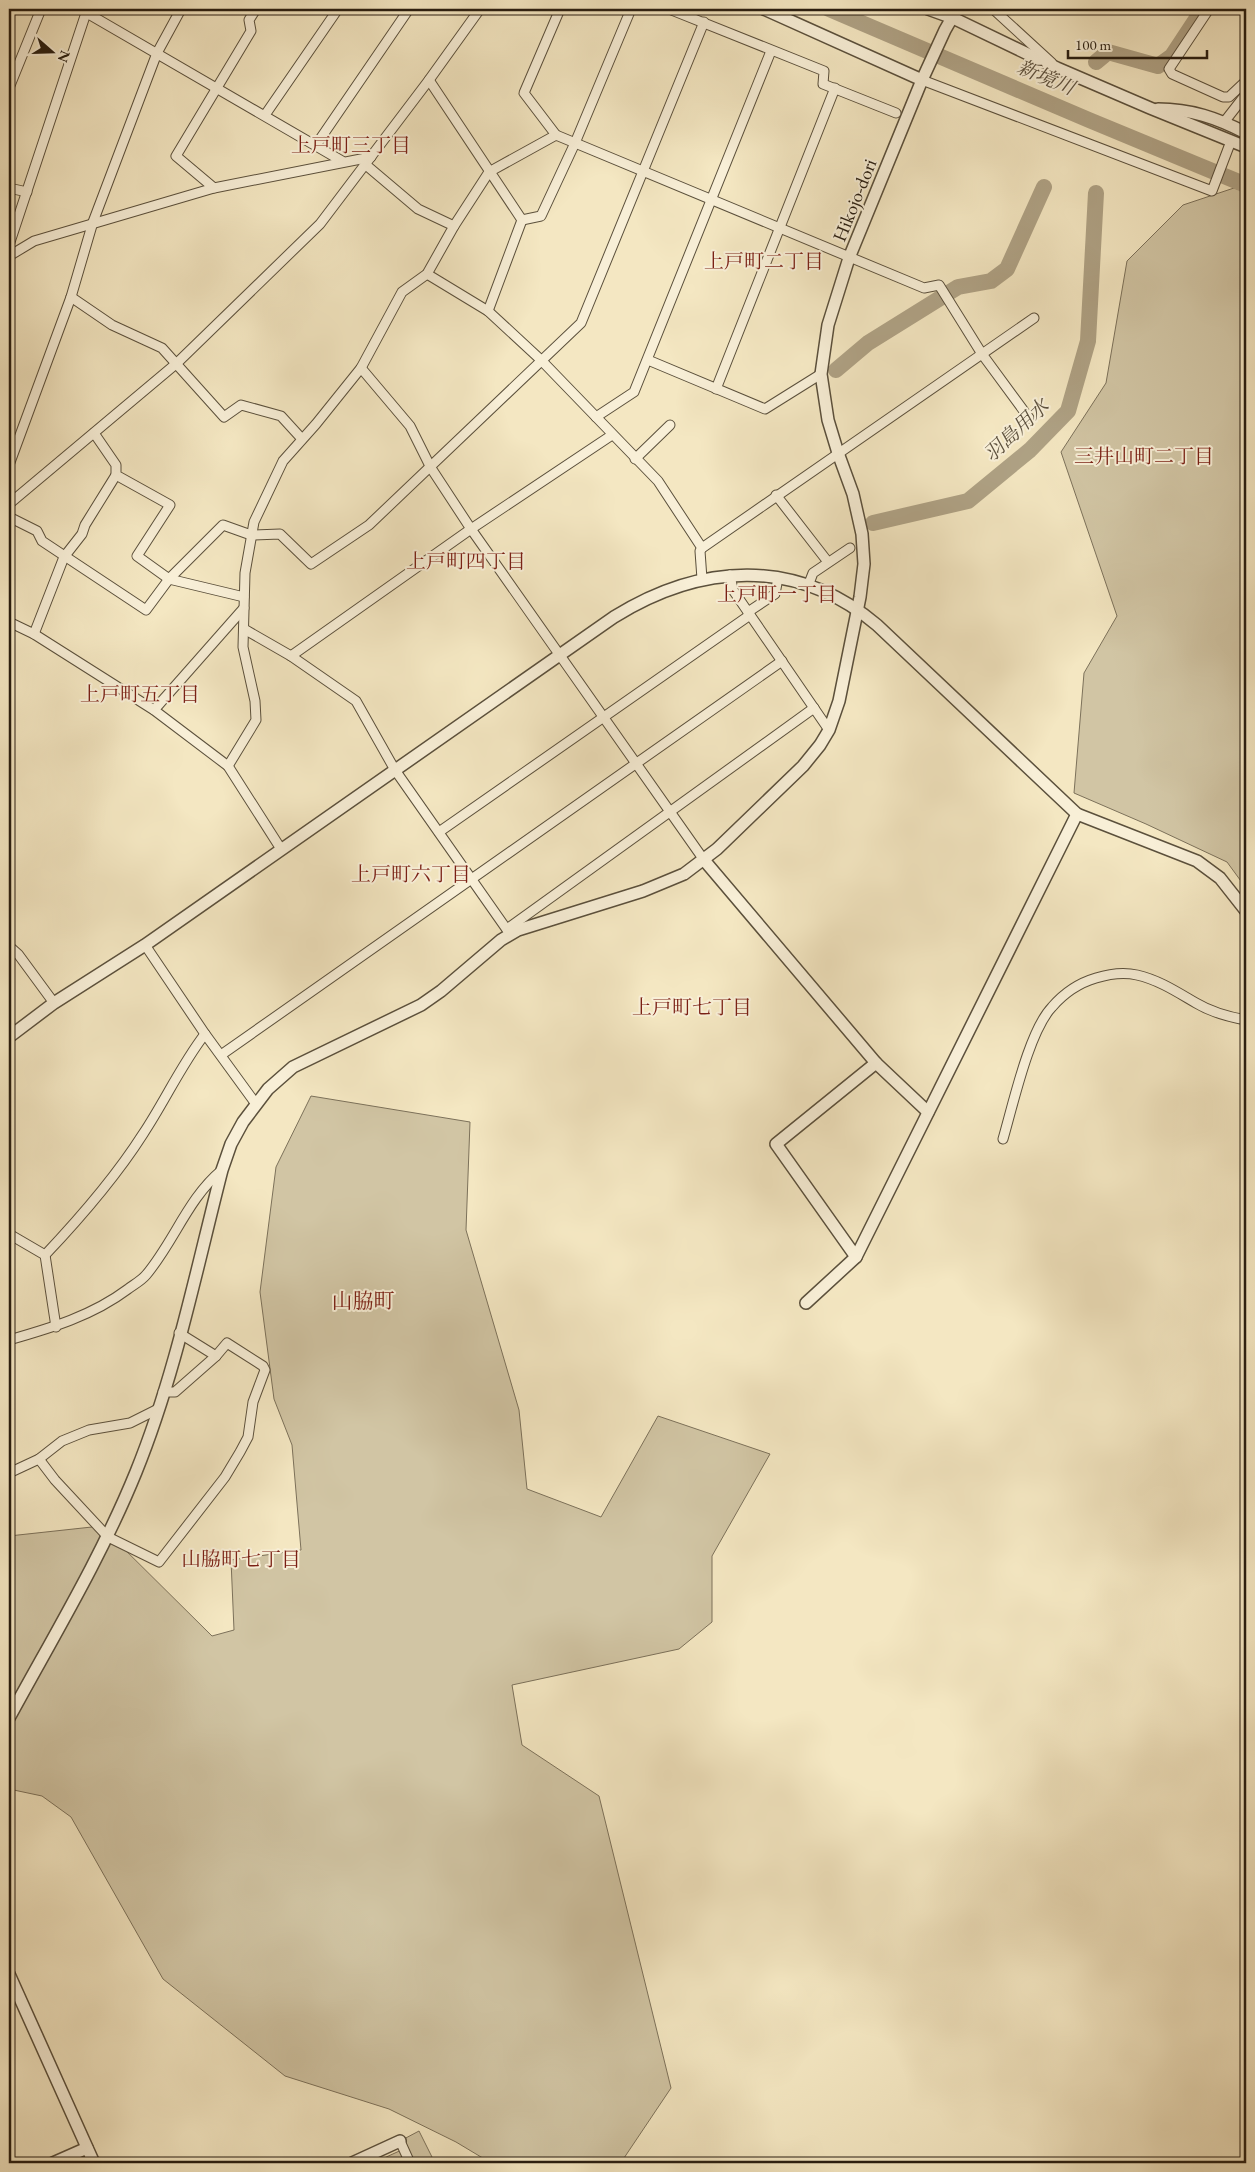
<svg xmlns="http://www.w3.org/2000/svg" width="1255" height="2172" viewBox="0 0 1255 2172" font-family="'EB Garamond','Noto Serif JP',serif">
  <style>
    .green { fill: #d1c5a4; stroke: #7c715a }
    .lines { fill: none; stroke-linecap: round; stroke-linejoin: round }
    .river { stroke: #afa285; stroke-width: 16 }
    .minor-casing { stroke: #5b503c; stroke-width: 11 }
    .tertiary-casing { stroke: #5b503c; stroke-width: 14 }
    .minor { stroke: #f8efd7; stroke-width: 9 }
    .tertiary { stroke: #f8efd7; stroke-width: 11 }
    .labels { text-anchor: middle; stroke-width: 4; stroke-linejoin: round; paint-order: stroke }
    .street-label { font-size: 19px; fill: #281d10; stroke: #f8efd7 }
    .water-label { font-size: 20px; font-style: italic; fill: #5e523f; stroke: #f8efd7 }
    .neighbourhood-label { font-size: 20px; fill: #7a1f14; stroke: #f8efd7 }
    .quarter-label { font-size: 21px; fill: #7a1f14; stroke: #f8efd7 }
  </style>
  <rect width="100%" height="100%" fill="#f4e7c2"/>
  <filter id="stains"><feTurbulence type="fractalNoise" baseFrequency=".004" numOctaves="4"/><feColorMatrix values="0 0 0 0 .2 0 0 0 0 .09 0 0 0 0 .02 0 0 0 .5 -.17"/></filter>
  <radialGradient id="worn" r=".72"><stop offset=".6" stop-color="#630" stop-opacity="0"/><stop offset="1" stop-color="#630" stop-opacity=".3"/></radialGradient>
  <g class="green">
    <polygon points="1234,188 1246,192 1246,888 1227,862 1146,824 1074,793 1084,673 1117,616 1061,452 1106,383 1127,261 1183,205"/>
    <polygon points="311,1096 470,1122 466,1230 519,1410 527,1489 601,1517 658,1416 770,1454 712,1556 712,1622 679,1649 512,1685 522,1745 599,1796 671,2088 624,2158 612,2163 491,2163 456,2142 389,2109 285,2076 163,1979 71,1817 42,1796 9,1789 9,1536 101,1526 212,1636 234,1630 231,1560 301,1550 292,1445 274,1399 260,1292 276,1167"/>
    <polygon points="419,2131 435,2163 373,2163 406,2148 402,2140"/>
  </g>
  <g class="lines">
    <g class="river">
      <polyline points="829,9 1089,120 1246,185"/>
      <polyline points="1096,62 1108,52 1158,66 1172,56 1203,9"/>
      <polyline points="836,370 868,343 958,287 991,281 1007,269 1044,187"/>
      <polyline points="873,523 968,501 1030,450 1068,411 1088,341 1096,193"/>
    </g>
    <defs>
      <g id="minor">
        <polyline points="80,9 342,161"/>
        <polyline points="669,9 824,71 823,84 896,113"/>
        <polyline points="993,9 1052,63"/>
        <polyline points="1209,9 1169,69 1172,74 1223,97 1229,97 1246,81"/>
        <polyline points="429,80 522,220"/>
        <polyline points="922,80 1212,191 1231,141"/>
        <polyline points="9,88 41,9"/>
        <polyline points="265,115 338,9"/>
        <polyline points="1225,121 1246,94"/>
        <polyline points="556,135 524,93 560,9"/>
        <polyline points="316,145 409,9"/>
        <polyline points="366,165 418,209 454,226"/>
        <polyline points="9,188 27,192"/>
        <polyline points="214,188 176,156 251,31 249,20 256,9"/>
        <polyline points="522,220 541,216 575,143 631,9"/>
        <polyline points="9,245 86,13 89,9"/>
        <polyline points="9,256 34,241 214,188 371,157"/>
        <polyline points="427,274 488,311 541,360 658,481 702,548"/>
        <polyline points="71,297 112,325 162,348 224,417 241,405 281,416 302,439"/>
        <polyline points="488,311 522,220"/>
        <polyline points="648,360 765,409 821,374"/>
        <polyline points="361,368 410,426 431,468 471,529 704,860"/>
        <polyline points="716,389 835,88"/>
        <polyline points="596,417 634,392 771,51"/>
        <polyline points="94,433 116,465 116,475 170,505 137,556 169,579 223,525 251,535 280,534 311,564 369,525 581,323 704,22"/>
        <polyline points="635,459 670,425"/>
        <polyline points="9,465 71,297 93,222 157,53 181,9"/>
        <polyline points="776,495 828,562"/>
        <polyline points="9,504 177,363 320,224 429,80 480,9"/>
        <polyline points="9,517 37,531 42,541 146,610 169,579 244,597"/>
        <polyline points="730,575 733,590 748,612"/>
        <polyline points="778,578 775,594 748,612 829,730"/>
        <polyline points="702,579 700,551 702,548 1034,318"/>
        <polyline points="808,586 813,573 850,548"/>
        <polyline points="9,622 34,634 154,710 228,766 281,849"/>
        <polyline points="244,629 291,656 356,701 395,770 510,934"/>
        <polyline points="34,634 64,557 82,534 85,525 116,475"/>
        <polyline points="291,656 471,529 612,435"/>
        <polyline points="154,710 244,608"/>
        <polyline points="228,766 256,720 255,701 243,647 245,573 254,522 283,461 316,424 361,368 402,292 427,274 454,226 489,172 556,135 924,288 939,285 982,354 1029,418"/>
        <polyline points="439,832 750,615"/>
        <polyline points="507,929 814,708"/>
        <polyline points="145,945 205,1034 256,1104"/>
        <polyline points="9,946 18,954 54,1003"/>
        <polyline points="221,1055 782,661"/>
        <path d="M 1003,1139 C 1013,1105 1029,1031 1052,1007 C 1064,993 1079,983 1096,978 C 1109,974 1124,972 1137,975 C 1159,980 1177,992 1196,1003 C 1211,1012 1229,1017 1246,1020"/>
        <polyline points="9,1234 45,1255 56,1327"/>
        <path d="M 45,1255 C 80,1218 115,1178 143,1134 C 165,1101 181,1065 205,1034"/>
        <polyline points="179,1333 216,1356"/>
        <path d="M 9,1340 C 51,1328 92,1316 128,1289 C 133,1285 141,1281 146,1275 C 174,1242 188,1198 222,1170"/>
        <polyline points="39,1459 55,1480 108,1537 159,1562 225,1477 240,1452 248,1437 253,1402 265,1370 263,1366 227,1343 216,1356 175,1392 163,1392"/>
        <polyline points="9,1473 39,1459 62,1441 89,1430 130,1423 158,1409"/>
        <polyline points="400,2141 410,2163"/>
      </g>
      <g id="tertiary">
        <polyline points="764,9 922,80"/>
        <polyline points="928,9 953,18 1057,68 1150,108 1246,147"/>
        <path d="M 1158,109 C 1191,109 1217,118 1246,133"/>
        <polyline points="704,860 876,1063 928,1112"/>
        <path d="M 9,1037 L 54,1003 L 145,945 L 614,617 C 701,563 796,557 877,625 L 1077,814 L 1197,861 L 1220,878 L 1246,911"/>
        <polyline points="856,1257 776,1144 876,1063"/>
        <polyline points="806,1303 856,1257 1077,814"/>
        <path d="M 9,1718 C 53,1637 101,1558 136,1472 C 175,1376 196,1271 222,1170 L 231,1144 L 243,1122 L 268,1089 L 293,1067 L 421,1005 L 441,991 L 501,940 L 518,930 L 643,891 L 684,874 L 717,849 L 803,766 L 820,745 L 829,730 L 839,701 L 860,597 L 864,564 L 862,534 L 853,494 L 838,453 L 828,420 L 821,374 L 828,325 L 849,258 L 922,80 L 945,30 L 957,9"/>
        <polyline points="9,1974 94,2163"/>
        <polyline points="53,2163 87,2148"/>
        <polyline points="352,2163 400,2141"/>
      </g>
    </defs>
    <use href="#minor" class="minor-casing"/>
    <use href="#tertiary" class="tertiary-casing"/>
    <use href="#minor" class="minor"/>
    <use href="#tertiary" class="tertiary"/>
  </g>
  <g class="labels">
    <g class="street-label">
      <text transform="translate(854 200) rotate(-68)" y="7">Hikojo-dori</text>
    </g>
    <g class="water-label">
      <text transform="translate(1046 77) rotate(23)" y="7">新境川</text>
      <text transform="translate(1016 430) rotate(-43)" y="7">羽島用水</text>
    </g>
    <g class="neighbourhood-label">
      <text x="351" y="152">上戸町三丁目</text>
      <text x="764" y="268">上戸町二丁目</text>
      <text x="1144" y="463">三井山町二丁目</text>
      <text x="466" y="568">上戸町四丁目</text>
      <text x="777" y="601">上戸町一丁目</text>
      <text x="140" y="701">上戸町五丁目</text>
      <text x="411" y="881">上戸町六丁目</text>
      <text x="692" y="1014">上戸町七丁目</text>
      <text x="241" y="1566">山脇町七丁目</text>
    </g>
    <g class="quarter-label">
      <text x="363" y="1308">山脇町</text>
    </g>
  </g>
  <rect width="1255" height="2172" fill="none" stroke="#f4e7c2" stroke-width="30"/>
  <rect x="10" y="10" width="1235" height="2152" fill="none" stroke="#281d10" stroke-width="2.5"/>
  <rect x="15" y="15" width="1225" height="2142" fill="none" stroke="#281d10"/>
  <g transform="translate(52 52) rotate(110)" stroke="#f8efd7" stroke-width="4" paint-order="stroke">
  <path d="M0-4L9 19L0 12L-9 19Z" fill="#281d10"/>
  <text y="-8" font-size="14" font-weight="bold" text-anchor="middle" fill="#281d10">N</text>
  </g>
  <path d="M1068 50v8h139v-8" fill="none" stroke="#281d10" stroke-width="2.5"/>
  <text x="1075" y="50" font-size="15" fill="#281d10" stroke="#f8efd7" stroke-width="4" paint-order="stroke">100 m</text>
  <rect width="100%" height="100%" filter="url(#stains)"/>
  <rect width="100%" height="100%" fill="url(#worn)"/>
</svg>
